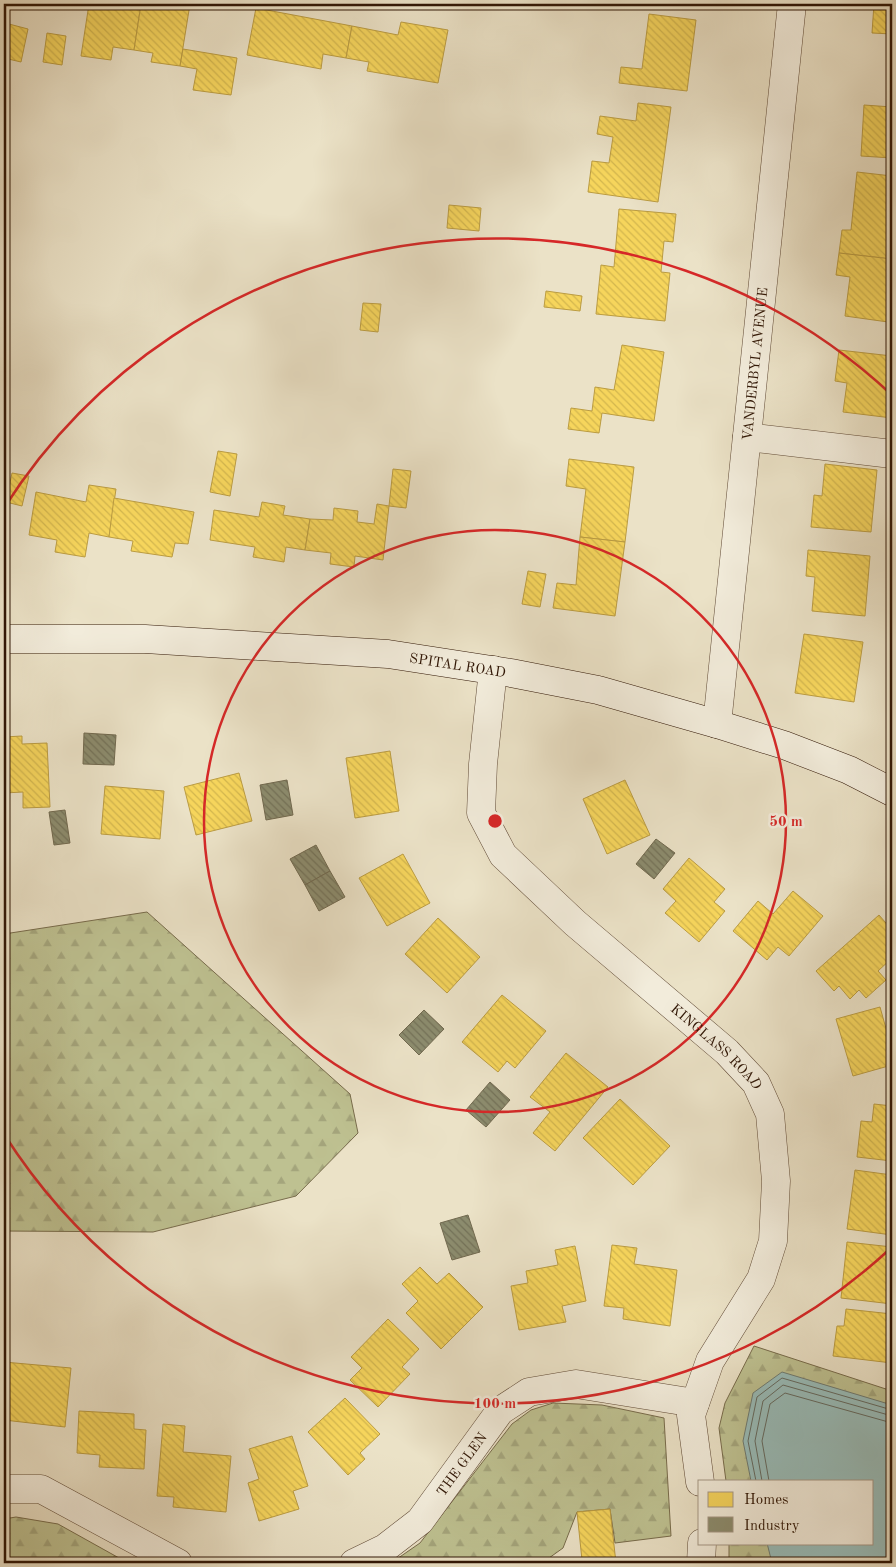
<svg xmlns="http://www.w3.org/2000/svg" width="896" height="1567" viewBox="0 0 896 1567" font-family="'Old Standard TT',serif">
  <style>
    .forest { fill: url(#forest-firs); stroke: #786c4c }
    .water { fill: #99bdba; stroke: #6f7b72 }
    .homes { fill: url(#homes-back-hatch); stroke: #bb9c42 }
    .industry { fill: url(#industry-back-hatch); stroke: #71694f }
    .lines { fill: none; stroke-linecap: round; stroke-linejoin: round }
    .shore { stroke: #656a60; stroke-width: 1 }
    .street-casing { stroke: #604a36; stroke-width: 29 }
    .secondary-casing { stroke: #311706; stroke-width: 29 }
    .street { stroke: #f2ecdb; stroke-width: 28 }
    .secondary { stroke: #f2ecdb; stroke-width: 28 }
    .ring { fill: none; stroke: #d62828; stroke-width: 2.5 }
    .labels { text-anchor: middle; stroke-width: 5; stroke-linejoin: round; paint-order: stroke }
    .street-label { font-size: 14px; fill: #311706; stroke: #f2ecdb }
    .centre { fill: #d62828; stroke: #f2ecdb; stroke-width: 2.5 }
    .ring-label { font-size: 15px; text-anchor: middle; font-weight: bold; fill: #d62828; stroke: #f2ecdb; stroke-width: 5; stroke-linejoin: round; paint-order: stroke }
  </style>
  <defs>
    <pattern id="forest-firs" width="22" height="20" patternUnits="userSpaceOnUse" patternTransform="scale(1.25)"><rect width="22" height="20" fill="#bec191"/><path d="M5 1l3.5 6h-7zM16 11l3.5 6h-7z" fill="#a4a57c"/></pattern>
    <pattern id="homes-back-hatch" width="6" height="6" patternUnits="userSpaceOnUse" patternTransform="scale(1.25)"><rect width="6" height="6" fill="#f6d55c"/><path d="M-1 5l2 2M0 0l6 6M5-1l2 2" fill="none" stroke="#d3b64e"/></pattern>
    <pattern id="industry-back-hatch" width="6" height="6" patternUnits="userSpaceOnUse" patternTransform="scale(1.25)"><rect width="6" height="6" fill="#8c8c6e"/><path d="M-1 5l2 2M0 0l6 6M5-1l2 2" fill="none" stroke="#737158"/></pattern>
  </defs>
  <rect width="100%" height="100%" fill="#ebe2c7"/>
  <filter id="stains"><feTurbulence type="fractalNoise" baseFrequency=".004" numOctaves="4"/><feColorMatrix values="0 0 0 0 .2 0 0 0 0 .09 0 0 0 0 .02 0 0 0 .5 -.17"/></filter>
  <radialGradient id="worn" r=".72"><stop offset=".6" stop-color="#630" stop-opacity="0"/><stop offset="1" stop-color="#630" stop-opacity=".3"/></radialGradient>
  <g class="forest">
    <polygon points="147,912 350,1094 358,1133 296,1196 153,1232 4,1231 4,934"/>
    <polygon points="754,1346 892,1391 892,1563 729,1563 729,1543 872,1543 872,1481 726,1481 719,1428 725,1403"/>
    <polygon points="553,1403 602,1405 664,1418 671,1536 615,1543 610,1509 577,1512 563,1548 542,1563 391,1563 420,1543 512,1424 531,1410"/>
    <polygon points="16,1517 58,1524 128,1563 4,1563 4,1519"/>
  </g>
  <polygon class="water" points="782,1372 892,1405 892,1563 772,1563 767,1543 872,1543 872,1481 751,1481 743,1441 753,1393"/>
  <g class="homes">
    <polygon points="89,4 141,4 134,50 113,47 111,60 81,56"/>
    <polygon points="141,4 190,4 180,66 151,62 153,53 134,50"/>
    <polygon points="874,4 892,4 892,34 872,33"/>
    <polygon points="256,8 352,26 346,58 323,54 321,69 247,55"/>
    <polygon points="649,14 696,20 687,91 619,83 621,67 642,69"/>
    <polygon points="401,22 448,30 438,83 367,71 369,62 346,58 352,26 398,35"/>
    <polygon points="9,24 28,29 21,62 4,58 4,46"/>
    <polygon points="47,33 66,36 62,65 43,62"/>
    <polygon points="183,49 237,58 231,95 193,90 197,69 180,66"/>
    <polygon points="638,103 671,107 658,202 588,192 592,161 609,163 613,137 597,134 600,116 636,121"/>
    <polygon points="864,105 892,107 892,158 861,156"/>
    <polygon points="857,172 892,176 891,259 839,253 842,230 851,230"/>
    <polygon points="449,205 481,208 479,231 447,228"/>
    <polygon points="619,209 676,214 673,242 664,241 661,272 670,273 665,321 596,314 601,265 614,267"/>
    <polygon points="839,253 892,259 892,289 888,322 845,316 850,277 836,275"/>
    <polygon points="546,291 582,296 580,311 544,307"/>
    <polygon points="363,303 381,304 378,332 360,330"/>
    <polygon points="622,345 664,352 654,421 602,413 599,433 568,429 571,408 592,411 595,387 614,390"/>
    <polygon points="839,350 892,356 892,418 843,412 847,383 835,381"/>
    <polygon points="218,451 237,454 230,496 210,492"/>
    <polygon points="569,459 634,467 625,542 580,537 586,489 566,486"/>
    <polygon points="825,464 877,470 871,532 811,527 814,495 822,496"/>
    <polygon points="393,469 411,471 406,508 389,506"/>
    <polygon points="12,473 29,476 22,506 6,502"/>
    <polygon points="89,485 116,489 109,537 89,533 85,557 55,552 57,540 29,535 36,492 86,502"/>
    <polygon points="114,498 194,512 188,544 175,543 172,557 131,551 133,541 109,537"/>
    <polygon points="262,502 285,506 283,515 310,519 305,550 286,547 284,562 253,557 255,547 210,540 214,510 259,517"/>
    <polygon points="377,504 389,506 383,560 355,556 354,567 330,564 331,553 305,550 310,519 333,520 334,508 358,511 357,522 374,524"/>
    <polygon points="580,537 625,542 615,616 553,608 557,583 576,585"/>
    <polygon points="808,550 870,556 865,616 812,611 815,577 806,576"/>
    <polygon points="528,571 546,574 540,607 522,604"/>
    <polygon points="804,634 863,642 854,702 795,693"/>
    <polygon points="22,736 22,744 47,743 50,807 23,808 23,792 4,793 4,737"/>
    <polygon points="390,751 399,811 355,818 346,758"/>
    <polygon points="239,773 252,821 196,835 184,787"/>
    <polygon points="625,780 650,835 607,854 583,799"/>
    <polygon points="105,786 164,791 160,839 101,834"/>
    <polygon points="403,854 430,903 387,926 359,878"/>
    <polygon points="689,858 725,889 714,902 725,911 699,942 665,913 676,901 663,889"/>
    <polygon points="793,891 823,916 789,956 778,947 767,960 733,931 758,901 773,914"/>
    <polygon points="879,915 892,930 892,958 878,971 886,980 866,998 859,990 850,999 839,986 834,991 816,971"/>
    <polygon points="438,918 480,957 447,993 405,954"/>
    <polygon points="502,995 546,1031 515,1068 507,1061 498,1072 462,1042"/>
    <polygon points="880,1007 892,1050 892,1065 853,1076 836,1019"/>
    <polygon points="566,1053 608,1087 555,1151 533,1133 550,1112 530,1097"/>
    <polygon points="620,1099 670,1146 633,1185 583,1138"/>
    <polygon points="874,1104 892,1106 892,1161 857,1157 861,1121 872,1122"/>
    <polygon points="855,1170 892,1175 892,1235 847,1229"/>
    <polygon points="847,1242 892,1247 892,1304 841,1298"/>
    <polygon points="612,1245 637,1248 634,1264 677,1270 670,1326 623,1319 624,1308 604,1306"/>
    <polygon points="575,1246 586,1301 562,1306 566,1322 519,1330 511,1286 528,1283 526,1271 558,1265 555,1250"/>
    <polygon points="420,1267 437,1284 449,1273 483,1307 441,1349 406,1313 418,1301 402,1284"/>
    <polygon points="846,1309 892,1314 892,1363 833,1356 837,1326 844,1326"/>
    <polygon points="388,1319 419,1349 402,1367 410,1374 378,1407 350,1380 362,1368 351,1357"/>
    <polygon points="4,1362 71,1368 65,1427 4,1420"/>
    <polygon points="345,1398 380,1434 360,1453 365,1459 348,1475 308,1432"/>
    <polygon points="79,1411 134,1414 134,1429 146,1430 144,1469 99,1467 100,1455 77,1453"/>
    <polygon points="163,1424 185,1426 183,1452 231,1456 226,1512 173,1507 174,1497 157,1496"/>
    <polygon points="292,1436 308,1486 293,1491 299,1509 259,1521 248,1483 259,1479 249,1449"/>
    <polygon points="610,1509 616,1563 555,1563 582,1560 577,1512"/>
  </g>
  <g class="industry">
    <polygon points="84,733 116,735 114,765 83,764"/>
    <polygon points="287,780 293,815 266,820 260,785"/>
    <polygon points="65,810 70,843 54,845 49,812"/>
    <polygon points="656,839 675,853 654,879 636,864"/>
    <polygon points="316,845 330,871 305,885 290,859"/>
    <polygon points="330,871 345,897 319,911 305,885"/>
    <polygon points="424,1010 444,1029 419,1055 399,1035"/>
    <polygon points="490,1082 510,1100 486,1127 466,1110"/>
    <polygon points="468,1215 480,1252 452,1260 440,1223"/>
  </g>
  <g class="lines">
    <g class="shore">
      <polyline points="756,1481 748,1441 757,1397 782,1378 892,1410"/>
      <polyline points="762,1481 755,1441 763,1401 783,1385 892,1416"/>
      <polyline points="769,1481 762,1441 770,1404 785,1393 892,1423"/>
    </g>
    <defs>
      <g id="street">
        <polyline points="747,437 892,454"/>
        <path id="s1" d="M 493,670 L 483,764 L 481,813 L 503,855 L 575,923 L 727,1052 L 756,1083 L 770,1114 L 776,1181 L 773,1241 L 761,1279 L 710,1361 L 691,1415 L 700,1482"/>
        <path id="s2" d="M 717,724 L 792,4"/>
        <polyline points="4,1489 41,1489 178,1563"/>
        <path id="s3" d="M 354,1563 L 385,1548 L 420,1521 L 500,1411 L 529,1392 L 576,1384 L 695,1403"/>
        <polyline points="701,1563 702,1543"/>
      </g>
      <g id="secondary">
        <path id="s4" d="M 4,639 L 145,639 L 388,654 L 511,673 L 598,690 L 717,724 L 784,745 L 849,770 L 892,792"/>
      </g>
    </defs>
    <use href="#street" class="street-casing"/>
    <use href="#secondary" class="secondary-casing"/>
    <use href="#street" class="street"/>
    <use href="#secondary" class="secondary"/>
  </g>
  <g class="ring">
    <circle cx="495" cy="821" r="291"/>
    <path d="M892 1247A582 582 0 0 1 4 1134M4 508A582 582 0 0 1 892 395"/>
  </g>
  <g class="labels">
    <g class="street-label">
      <text dy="5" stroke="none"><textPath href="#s2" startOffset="362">VANDERBYL AVENUE</textPath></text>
      <text dy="5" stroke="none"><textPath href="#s4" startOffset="455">SPITAL ROAD</textPath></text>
      <text dy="5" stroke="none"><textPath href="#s1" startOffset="478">KINGLASS ROAD</textPath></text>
      <text dy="5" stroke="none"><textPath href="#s3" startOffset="149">THE GLEN</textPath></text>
    </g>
  </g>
  <circle cx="495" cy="821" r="8" class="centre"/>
  <g class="ring-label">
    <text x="786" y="826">50 m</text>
    <text x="495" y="1408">100 m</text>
  </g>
  <rect width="896" height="1567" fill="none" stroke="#ebe2c7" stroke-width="20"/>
  <rect x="5" y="5" width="886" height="1557" fill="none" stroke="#311706" stroke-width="2.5"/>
  <rect x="10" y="10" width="876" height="1547" fill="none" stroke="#311706"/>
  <rect x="698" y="1480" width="175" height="65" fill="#f2ecdb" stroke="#a59786"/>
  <rect x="708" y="1492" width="25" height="15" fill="#f6d55c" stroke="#a59786"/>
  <text x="744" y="1504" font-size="15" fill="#311706">Homes</text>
  <rect x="708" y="1517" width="25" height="15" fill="#8c8c6e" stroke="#a59786"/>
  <text x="744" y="1530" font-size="15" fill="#311706">Industry</text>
  <rect width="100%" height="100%" filter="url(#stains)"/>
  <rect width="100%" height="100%" fill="url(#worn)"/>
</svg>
